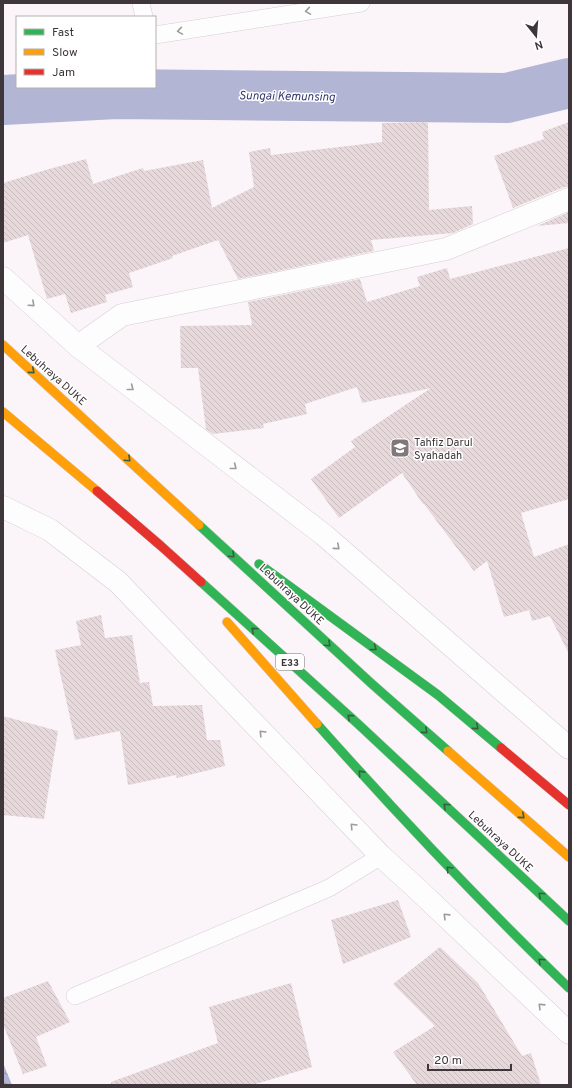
<svg xmlns="http://www.w3.org/2000/svg" width="572" height="1088" viewBox="0 0 572 1088" font-family="Overpass,sans-serif">
  <style>
    .water { fill: url(#water-waves) }
    .lines { fill: none; stroke-linecap: round; stroke-linejoin: round }
    .river { stroke: #b2b5d4; stroke-width: 50 }
    .building { fill: url(#building-back-hatch) }
    .lane-casing { stroke: #d5cfd2; stroke-width: 18 }
    .street-casing { stroke: #d5cfd2; stroke-width: 23 }
    .fast-casing { stroke: #d3cfd1; stroke-width: 10 }
    .slow-casing { stroke: #d3cfd1; stroke-width: 10 }
    .jam-casing { stroke: #d3cfd1; stroke-width: 10 }
    .lane { stroke: #fefdfe; stroke-width: 17 }
    .street { stroke: #fefdfe; stroke-width: 22 }
    .fast { stroke: #30b455; stroke-width: 9 }
    .slow { stroke: #ff9f0a; stroke-width: 9 }
    .jam { stroke: #e5322d; stroke-width: 9 }
    .oneway { stroke: #9e9a9c }
    .oneway2 { stroke: #3a5c42 }
    .labels { text-anchor: middle; stroke-width: 3; stroke-linejoin: round; paint-order: stroke }
    .shield { fill: #fff; stroke: #787275; stroke-width: 1 }
    .shield-label { font-size: 10px; font-weight: bold; fill: #3e363a }
    .street-label { font-size: 11px; fill: #3e363a; stroke: #fff }
    .poi-label { font-size: 11px; fill: #3e363a; stroke: #fff; text-anchor: start }
    .water-label { font-size: 12px; font-style: italic; fill: #353870; stroke: #fff }
  </style>
  <defs>
    <pattern id="water-waves" width="16" height="10" patternUnits="userSpaceOnUse"><rect width="16" height="10" fill="#b2b5d4"/><path d="M0 5q4-4 8 0t8 0" fill="none" stroke="#9294ad"/></pattern>
    <pattern id="building-back-hatch" width="6" height="6" patternUnits="userSpaceOnUse"><rect width="6" height="6" fill="#e7d9db"/><path d="M-1 5l2 2M0 0l6 6M5-1l2 2" fill="none" stroke="#c7bbbd"/></pattern>
  </defs>
  <rect width="100%" height="100%" fill="#fbf4f8"/>
  <polygon class="water" points="3,1063 12,1085 3,1085"/>
  <g class="lines">
    <polyline class="river" points="3,100 116,94 507,98 569,83"/>
  </g>
  <g class="building">
    <polygon points="428,122 429,210 472,206 473,224 453,233 371,240 374,251 238,279 218,240 172,256 173,258 129,273 133,287 105,295 107,302 71,313 65,294 47,299 28,235 3,243 3,183 49,169 86,159 93,184 143,168 144,171 203,160 212,208 254,187 249,152 270,148 271,155 382,142 382,123"/>
    <polygon points="569,122 569,187 564,187 513,208 494,156 544,139 542,132"/>
    <polygon points="569,212 569,223 537,226"/>
    <polygon points="569,248 569,499 521,513 534,557 569,544 569,654 550,616 532,621 529,610 504,617 487,561 474,571 424,504 423,504 402,473 339,518 311,479 355,447 351,441 431,388 362,403 357,387 305,404 307,414 263,424 264,428 213,434 206,429 198,368 181,368 180,326 252,325 248,302 360,279 367,302 420,286 417,277 447,268 450,279"/>
    <polygon points="101,615 105,638 132,635 140,683 149,682 153,706 202,705 207,740 220,740 225,766 177,778 176,775 128,785 120,731 75,740 55,650 81,645 76,621"/>
    <polygon points="3,716 58,731 44,819 3,815"/>
    <polygon points="398,900 411,937 343,964 331,920"/>
    <polygon points="440,947 478,983 522,1056 531,1053 541,1085 417,1085 393,1052 435,1026 393,984"/>
    <polygon points="48,981 70,1022 36,1037 47,1066 23,1074 3,1024 3,998"/>
    <polygon points="291,983 312,1067 252,1085 111,1085 111,1082 218,1043 209,1007"/>
  </g>
  <g class="lines">
    <defs>
      <g id="lane">
        <polyline points="141,3 144,17"/>
        <polyline points="155,35 361,3"/>
        <polyline points="75,996 329,888 381,856"/>
      </g>
      <g id="street">
        <polyline points="3,278 78,346 324,535 569,748"/>
        <polyline points="78,346 122,315 446,249 569,199"/>
        <polyline points="3,507 50,530 118,582 381,856 414,886 569,1033"/>
      </g>
      <g id="fast">
        <polyline points="199,525 372,684 448,751"/>
        <polyline points="259,564 438,695 501,748"/>
        <polyline points="201,582 357,723 569,921"/>
        <path d="M 317,724 C 398,815 481,903 569,988"/>
      </g>
      <g id="slow">
        <polyline points="3,345 199,525"/>
        <polyline points="3,412 97,491"/>
        <polyline points="227,622 317,724"/>
        <polyline points="448,751 569,857"/>
      </g>
      <g id="jam">
        <polyline points="97,491 161,546 201,582"/>
        <polyline points="501,748 569,805"/>
      </g>
    </defs>
    <use href="#lane" class="lane-casing"/>
    <use href="#street" class="street-casing"/>
    <use href="#fast" class="fast-casing"/>
    <use href="#slow" class="slow-casing"/>
    <use href="#jam" class="jam-casing"/>
    <use href="#lane" class="lane"/>
    <use href="#street" class="street"/>
    <use href="#fast" class="fast"/>
    <use href="#slow" class="slow"/>
    <use href="#jam" class="jam"/>
  </g>
  <defs><path id="oneway-chevron" d="M-2-3.5L2.5 0L-2 3.5" fill="none" stroke-width="1.6" stroke-linecap="round" stroke-linejoin="round"/></defs>
  <g class="oneway">
    <use href="#oneway-chevron" transform="translate(308 11) rotate(171)"/>
    <use href="#oneway-chevron" transform="translate(180 31) rotate(171)"/>
    <use href="#oneway-chevron" transform="translate(32 304) rotate(42)"/>
    <use href="#oneway-chevron" transform="translate(131 388) rotate(38)"/>
    <use href="#oneway-chevron" transform="translate(234 467) rotate(38)"/>
    <use href="#oneway-chevron" transform="translate(337 547) rotate(41)"/>
    <use href="#oneway-chevron" transform="translate(262 733) rotate(-134)"/>
    <use href="#oneway-chevron" transform="translate(353 826) rotate(-134)"/>
    <use href="#oneway-chevron" transform="translate(446 916) rotate(-136)"/>
    <use href="#oneway-chevron" transform="translate(541 1006) rotate(-136)"/>
  </g>
  <g class="oneway2">
    <use href="#oneway-chevron" transform="translate(32 371) rotate(41)"/>
    <use href="#oneway-chevron" transform="translate(128 459) rotate(43)"/>
    <use href="#oneway-chevron" transform="translate(232 555) rotate(43)"/>
    <use href="#oneway-chevron" transform="translate(254 630) rotate(-138)"/>
    <use href="#oneway-chevron" transform="translate(328 644) rotate(43)"/>
    <use href="#oneway-chevron" transform="translate(374 648) rotate(36)"/>
    <use href="#oneway-chevron" transform="translate(350 717) rotate(-138)"/>
    <use href="#oneway-chevron" transform="translate(476 727) rotate(40)"/>
    <use href="#oneway-chevron" transform="translate(425 731) rotate(41)"/>
    <use href="#oneway-chevron" transform="translate(361 773) rotate(-132)"/>
    <use href="#oneway-chevron" transform="translate(446 806) rotate(-137)"/>
    <use href="#oneway-chevron" transform="translate(522 816) rotate(41)"/>
    <use href="#oneway-chevron" transform="translate(449 869) rotate(-134)"/>
    <use href="#oneway-chevron" transform="translate(541 895) rotate(-137)"/>
    <use href="#oneway-chevron" transform="translate(541 961) rotate(-137)"/>
  </g>
  <defs>
    <symbol id="school-square" viewBox="-11 -11 22 22"><rect x="-9" y="-9" width="18" height="18" rx="4" fill="#80787c" stroke="#fff"/><path d="M0-5L7-2L0 1L-7-2ZM-4 1L0 2.5L4 1V4Q0 6-4 4Z" fill="#fff"/></symbol>
  </defs>
  <g fill-rule="evenodd">
    <use href="#school-square" x="389" y="437" width="22" height="22"/>
  </g>
  <g class="labels">
    <rect class="shield" x="276" y="654" width="28" height="16" rx="3"/>
    <g class="shield-label">
      <text x="290" y="666">E33</text>
    </g>
    <g class="street-label">
      <text transform="translate(54 375) rotate(42)" y="4">Lebuhraya DUKE</text>
      <text transform="translate(292 594) rotate(43)" y="4">Lebuhraya DUKE</text>
      <text transform="translate(501 841) rotate(43)" y="4">Lebuhraya DUKE</text>
    </g>
    <g class="poi-label">
      <text x="414" y="446">Tahfiz Darul<tspan x="414" dy="13">Syahadah</tspan></text>
    </g>
    <g class="water-label">
      <text transform="translate(287 96) rotate(1)" y="4">Sungai Kemunsing</text>
    </g>
  </g>
  <rect width="572" height="1088" fill="none" stroke="#3e363a" stroke-width="8"/>
  <rect x="16" y="16" width="140" height="72" fill="#ffffff" stroke="#b2afb0"/>
  <rect x="24" y="29" width="20" height="6" fill="#30b455" stroke="#b2afb0"/>
  <text x="52" y="36" font-size="12" fill="#3e363a">Fast</text>
  <rect x="24" y="49" width="20" height="6" fill="#ff9f0a" stroke="#b2afb0"/>
  <text x="52" y="56" font-size="12" fill="#3e363a">Slow</text>
  <rect x="24" y="69" width="20" height="6" fill="#e5322d" stroke="#b2afb0"/>
  <text x="52" y="76" font-size="12" fill="#3e363a">Jam</text>
  <g transform="translate(536 36) rotate(163)" stroke="#ffffff" stroke-width="3" paint-order="stroke">
  <path d="M0-3L7 15L0 10L-7 15Z" fill="#3e363a"/>
  <text y="-6" font-size="11" font-weight="bold" text-anchor="middle" fill="#3e363a">N</text>
  </g>
  <path d="M428 1064v6h83v-6" fill="none" stroke="#3e363a" stroke-width="2"/>
  <text x="434" y="1064" font-size="12" fill="#3e363a" stroke="#ffffff" stroke-width="3" paint-order="stroke">20 m</text>
</svg>
